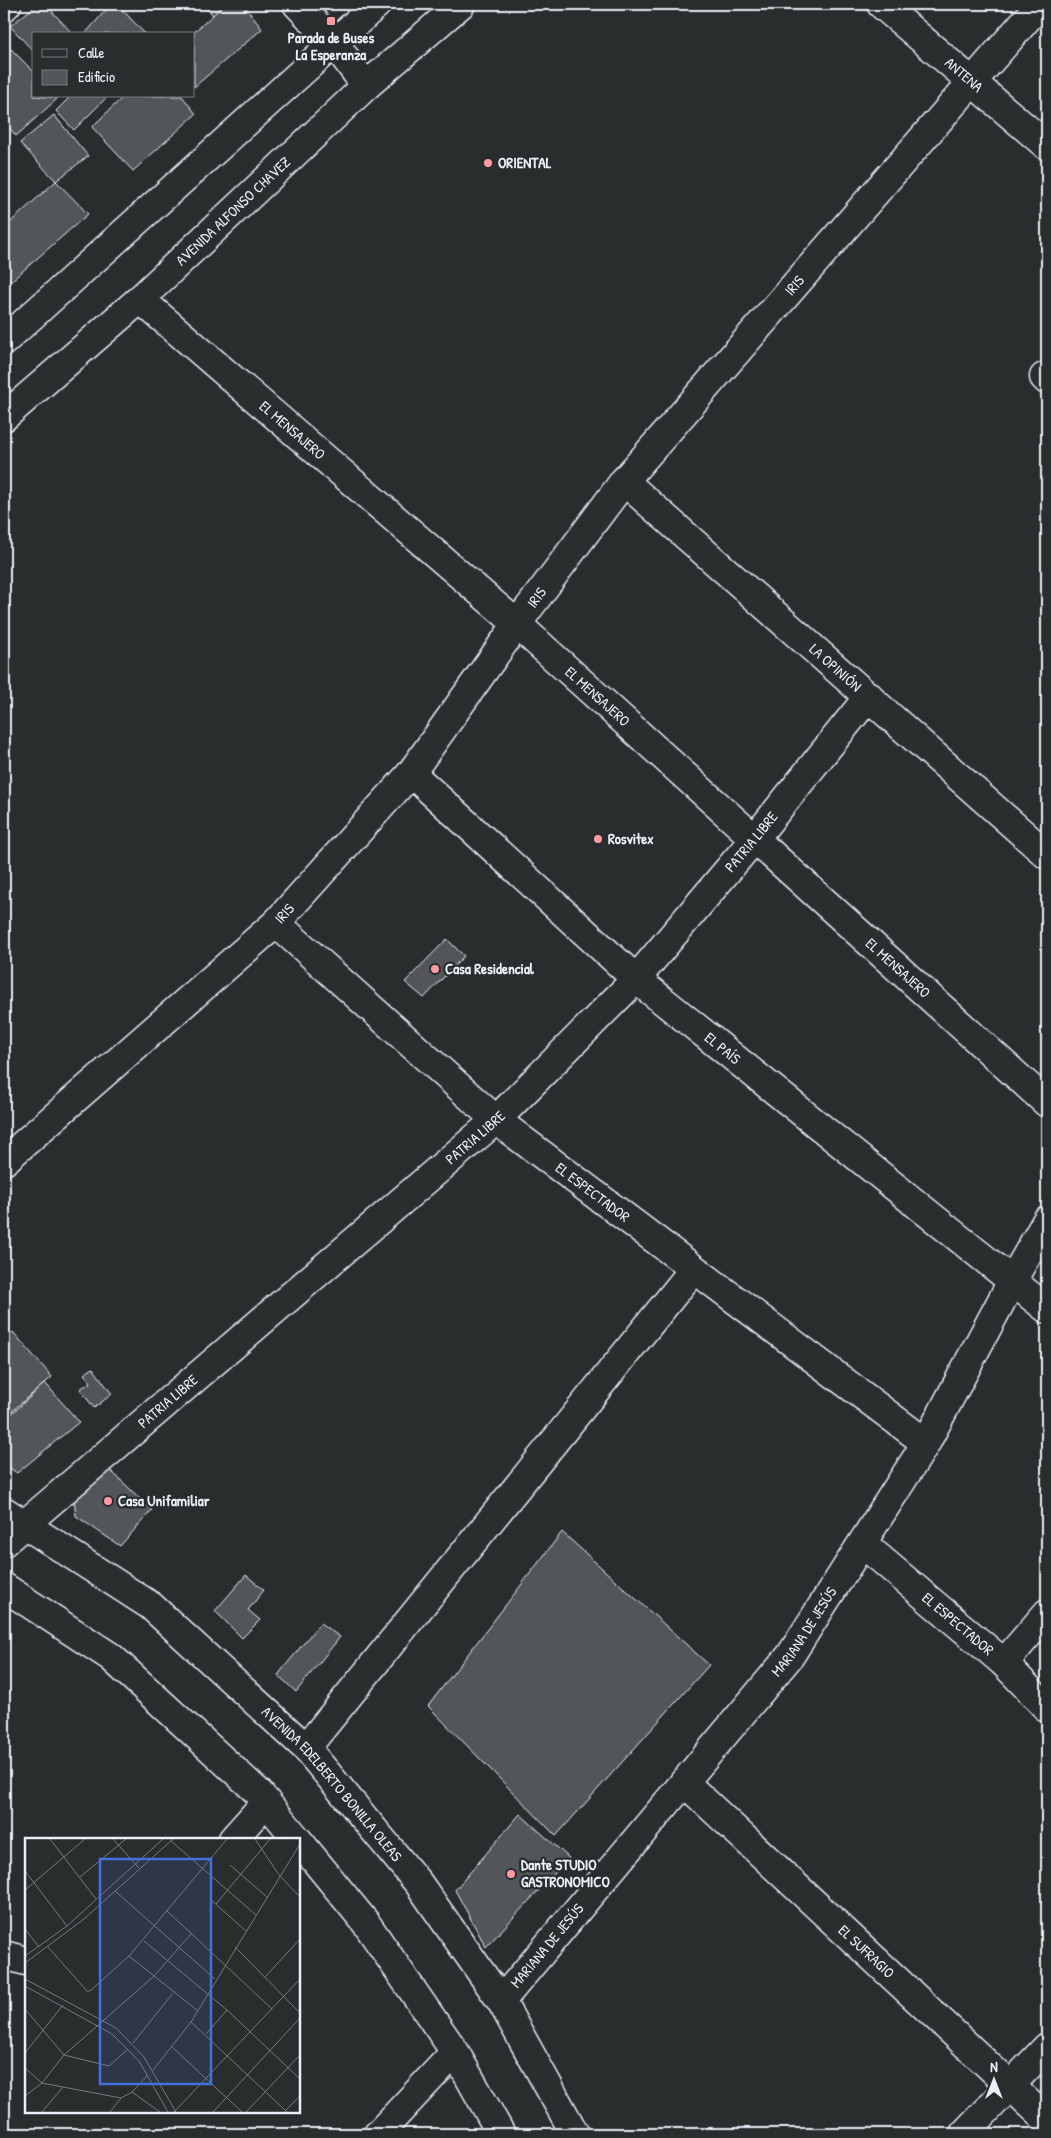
<svg xmlns="http://www.w3.org/2000/svg" width="1051" height="2138" viewBox="0 0 1051 2138" font-family="'Patrick Hand',sans-serif">
  <style>
    .building { fill: #535759; stroke: #e8f1f8 }
    .lines { fill: none; stroke-linecap: round; stroke-linejoin: round }
    .minor-casing { stroke: #e8f1f8; stroke-width: 31 }
    .major-casing { stroke: #e8f1f8; stroke-width: 31 }
    .minor { stroke: #2a2d2e; stroke-width: 28 }
    .major { stroke: #2a2d2e; stroke-width: 28 }
    .poi-dot { fill: #ff9aa2; stroke: #2a2d2e; stroke-width: 2 }
    .labels { text-anchor: middle; stroke-width: 4.5; stroke-linejoin: round; paint-order: stroke }
    .poi-label { font-size: 15px; font-weight: bold; fill: #e8f1f8; stroke: #2a2d2e; text-anchor: start }
    .street-label { font-size: 15px; fill: #e8f1f8; stroke: #2a2d2e }
    .inset-road { fill: none; stroke: #767b7f; stroke-width: 1 }
    .view { fill: #466fde; fill-opacity: 0.15; stroke: #466fde; stroke-width: 2.5 }
    .inset-edge { fill: none; stroke: #e8f1f8; stroke-width: 2.5 }
  </style>
  <rect width="100%" height="100%" fill="#2a2d2e"/>
  <filter id="ink" filterUnits="userSpaceOnUse"><feTurbulence type="fractalNoise" baseFrequency=".02" numOctaves="2"/><feDisplacementMap in="SourceGraphic" scale="10" xChannelSelector="R" yChannelSelector="G"/><feConvolveMatrix kernelMatrix="1 2 1 2 8 2 1 2 1" color-interpolation-filters="sRGB"/></filter>
  <g filter="url(#ink)">
    <g class="building">
      <polygon points="38,4 45,4 73,34 34,34 34,52 10,26"/>
      <polygon points="111,4 117,4 145,34 85,34"/>
      <polygon points="203,4 225,4 213,15"/>
      <polygon points="225,4 243,4 262,29 194,87 194,34 192,34"/>
      <polygon points="11,49 34,72 34,96 58,98 16,136 4,121 4,55"/>
      <polygon points="71,96 108,96 74,130 56,111"/>
      <polygon points="124,96 182,96 196,114 133,171 92,127"/>
      <polygon points="54,115 88,156 56,181 20,143"/>
      <polygon points="56,181 88,214 10,282 4,273 4,228"/>
      <polygon points="447,939 464,956 424,998 405,982"/>
      <polygon points="13,1332 52,1377 4,1418 4,1340"/>
      <polygon points="93,1368 112,1394 94,1408 80,1389 91,1382 84,1374"/>
      <polygon points="45,1383 79,1422 17,1473 4,1464 4,1421"/>
      <polygon points="98,1467 103,1477 110,1470 152,1510 120,1546 76,1516 73,1491"/>
      <polygon points="562,1532 709,1665 556,1836 428,1706"/>
      <polygon points="246,1575 264,1590 248,1610 260,1620 242,1638 215,1611"/>
      <polygon points="320,1623 340,1637 296,1692 278,1675"/>
      <polygon points="520,1814 569,1858 486,1947 455,1890"/>
    </g>
    <g class="lines">
      <defs>
        <g id="minor">
          <polyline points="297,4 334,43 366,86"/>
          <path id="s1" d="M 881,4 L 1047,146"/>
          <polyline points="4,7 7,4"/>
          <path id="s2" d="M 140,299 L 517,624 L 1047,1103"/>
          <polyline points="1044,377 1047,380"/>
          <path id="s3" d="M 624,481 L 1047,855"/>
          <path id="s4" d="M 411,773 L 636,979 L 1047,1309"/>
          <path id="s5" d="M 276,923 L 496,1120 L 926,1443"/>
          <path id="s6" d="M 4,1161 L 276,923 L 411,773 L 517,624 L 624,481 L 1040,4"/>
          <path id="s7" d="M 4,1542 L 496,1120 L 636,979 L 755,838 L 869,696"/>
          <path id="s8" d="M 863,1544 L 1004,1663 L 1047,1708"/>
          <polyline points="1004,1663 1047,1613"/>
          <polyline points="306,1748 694,1269"/>
          <path id="s9" d="M 684,1782 L 1047,2120"/>
          <polyline points="233,1839 266,1802"/>
          <polyline points="4,1955 26,1961"/>
          <path id="s10" d="M 501,2001 L 790,1656 L 926,1443 L 1012,1281 L 1047,1220"/>
          <polyline points="378,2134 455,2052"/>
          <polyline points="964,2134 1047,2047"/>
        </g>
        <g id="major">
          <polyline points="4,341 377,4"/>
          <path id="s11" d="M 4,417 L 140,299 L 366,86 L 461,4"/>
          <path id="s12" d="M 4,1511 L 151,1606 L 306,1748 L 419,1884 L 501,2001 L 575,2134"/>
          <polyline points="4,1587 111,1657 259,1793 297,1839"/>
          <polyline points="299,1841 366,1923 455,2052 501,2134"/>
        </g>
      </defs>
      <use href="#minor" class="minor-casing"/>
      <use href="#major" class="major-casing"/>
      <use href="#minor" class="minor"/>
      <use href="#major" class="major"/>
    </g>
  </g>
  <g class="poi-dot">
    <rect x="326" y="16" width="10" height="10" rx="2.5"/>
    <circle cx="488" cy="163" r="5"/>
    <circle cx="598" cy="839" r="5"/>
    <circle cx="435" cy="969" r="5"/>
    <circle cx="108" cy="1501" r="5"/>
    <circle cx="511" cy="1874" r="5"/>
  </g>
  <g class="labels">
    <g class="poi-label">
      <text x="331" y="43" text-anchor="middle">Parada de Buses<tspan x="331" dy="17">La Esperanza</tspan></text>
      <text x="498" y="168">ORIENTAL</text>
      <text x="608" y="844">Rosvitex</text>
      <text x="445" y="974">Casa Residencial</text>
      <text x="118" y="1506">Casa Unifamiliar</text>
      <text x="521" y="1870">Dante STUDIO<tspan x="521" dy="17">GASTRONOMICO</tspan></text>
    </g>
    <g class="street-label">
      <text dy="5" stroke="none"><textPath href="#s1" startOffset="109">ANTENA</textPath></text>
      <text dy="5" stroke="none"><textPath href="#s11" startOffset="308">AVENIDA ALFONSO CHAVEZ</textPath></text>
      <text dy="5" stroke="none"><textPath href="#s6" startOffset="1184">IRIS</textPath></text>
      <text dy="5" stroke="none"><textPath href="#s2" startOffset="201">EL MENSAJERO</textPath></text>
      <text dy="5" stroke="none"><textPath href="#s6" startOffset="779">IRIS</textPath></text>
      <text dy="5" stroke="none"><textPath href="#s3" startOffset="282">LA OPINIÓN</textPath></text>
      <text dy="5" stroke="none"><textPath href="#s2" startOffset="606">EL MENSAJERO</textPath></text>
      <text dy="5" stroke="none"><textPath href="#s7" startOffset="1026">PATRIA LIBRE</textPath></text>
      <text dy="5" stroke="none"><textPath href="#s6" startOffset="374">IRIS</textPath></text>
      <text dy="5" stroke="none"><textPath href="#s2" startOffset="1011">EL MENSAJERO</textPath></text>
      <text dy="5" stroke="none"><textPath href="#s4" startOffset="416">EL PAÍS</textPath></text>
      <text dy="5" stroke="none"><textPath href="#s7" startOffset="621">PATRIA LIBRE</textPath></text>
      <text dy="5" stroke="none"><textPath href="#s5" startOffset="416">EL ESPECTADOR</textPath></text>
      <text dy="5" stroke="none"><textPath href="#s7" startOffset="216">PATRIA LIBRE</textPath></text>
      <text dy="5" stroke="none"><textPath href="#s8" startOffset="124">EL ESPECTADOR</textPath></text>
      <text dy="5" stroke="none"><textPath href="#s10" startOffset="478">MARIANA DE JESÚS</textPath></text>
      <text dy="5" stroke="none"><textPath href="#s12" startOffset="429">AVENIDA EDELBERTO BONILLA OLEAS</textPath></text>
      <text dy="5" stroke="none"><textPath href="#s10" startOffset="72">MARIANA DE JESÚS</textPath></text>
      <text dy="5" stroke="none"><textPath href="#s9" startOffset="249">EL SUFRAGIO</textPath></text>
    </g>
  </g>
  <g transform="translate(25 1838)">
    <rect width="275" height="275" fill="#2a2d2e"/>
    <path class="inset-road" d="M 25,1 L 71,61M 88,1 L 114,30M 230,1 L 254,37 L 275,59M 146,3 L 231,77M 205,27 L 242,59M 0,33 L 42,88M 55,39 L 101,1M 0,52 L 60,1M 90,53 L 190,141M 185,61 L 221,93M 191,66 L 245,1M 141,72 L 247,171M 0,91 L 14,109M 119,103 L 202,172 L 275,241M 23,109 L 62,153 L 65,153 L 104,118 L 202,1M 210,109 L 275,175M 0,118 L 42,88 L 138,1M 104,118 L 173,173M 0,125 L 59,81 L 148,1M 240,139 L 275,101M 0,141 L 91,190 L 119,219 L 151,274M 0,148 L 87,196 L 114,223 L 143,274M 0,171 L 39,217 L 84,228 L 103,211M 166,184 L 262,274M 181,196 L 202,172M 108,205 L 148,155M 147,209 L 217,274M 0,215 L 38,167M 0,230 L 17,245 L 96,260M 128,232 L 166,184 L 275,6M 107,254 L 135,274M 0,258 L 17,245 L 39,217 L 128,139 L 167,95M 260,273 L 275,258M 17,274 L 38,249M 85,274 L 96,260 L 107,254 L 123,237M 149,274 L 275,141M 188,274 L 275,180M 221,274 L 275,217"/>
    <path class="view" d="M 75,21 L 186,21 L 186,246 L 75,246 Z"/>
    <rect width="275" height="275" class="inset-edge"/>
  </g>
  <rect width="1051" height="2138" fill="none" stroke="#2a2d2e" stroke-width="20"/>
  <rect x="10" y="10" width="1031" height="2118" fill="none" stroke="#e8f1f8" stroke-width="2" filter="url(#ink)"/>
  <rect x="32" y="32" width="162" height="65" fill="#2a2d2e" stroke="#767b7f"/>
  <rect x="42" y="49" width="25" height="8" fill="#2a2d2e" stroke="#767b7f"/>
  <text x="78" y="58" font-size="15" fill="#e8f1f8">Calle</text>
  <rect x="42" y="70" width="25" height="15" fill="#535759" stroke="#767b7f"/>
  <text x="78" y="82" font-size="15" fill="#e8f1f8">Edificio</text>
  <g transform="translate(994 2080)" stroke="#2a2d2e" stroke-width="4" paint-order="stroke">
  <path d="M0-4L9 19L0 12L-9 19Z" fill="#e8f1f8"/>
  <text y="-8" font-size="14" font-weight="bold" text-anchor="middle" fill="#e8f1f8">N</text>
  </g>
</svg>
